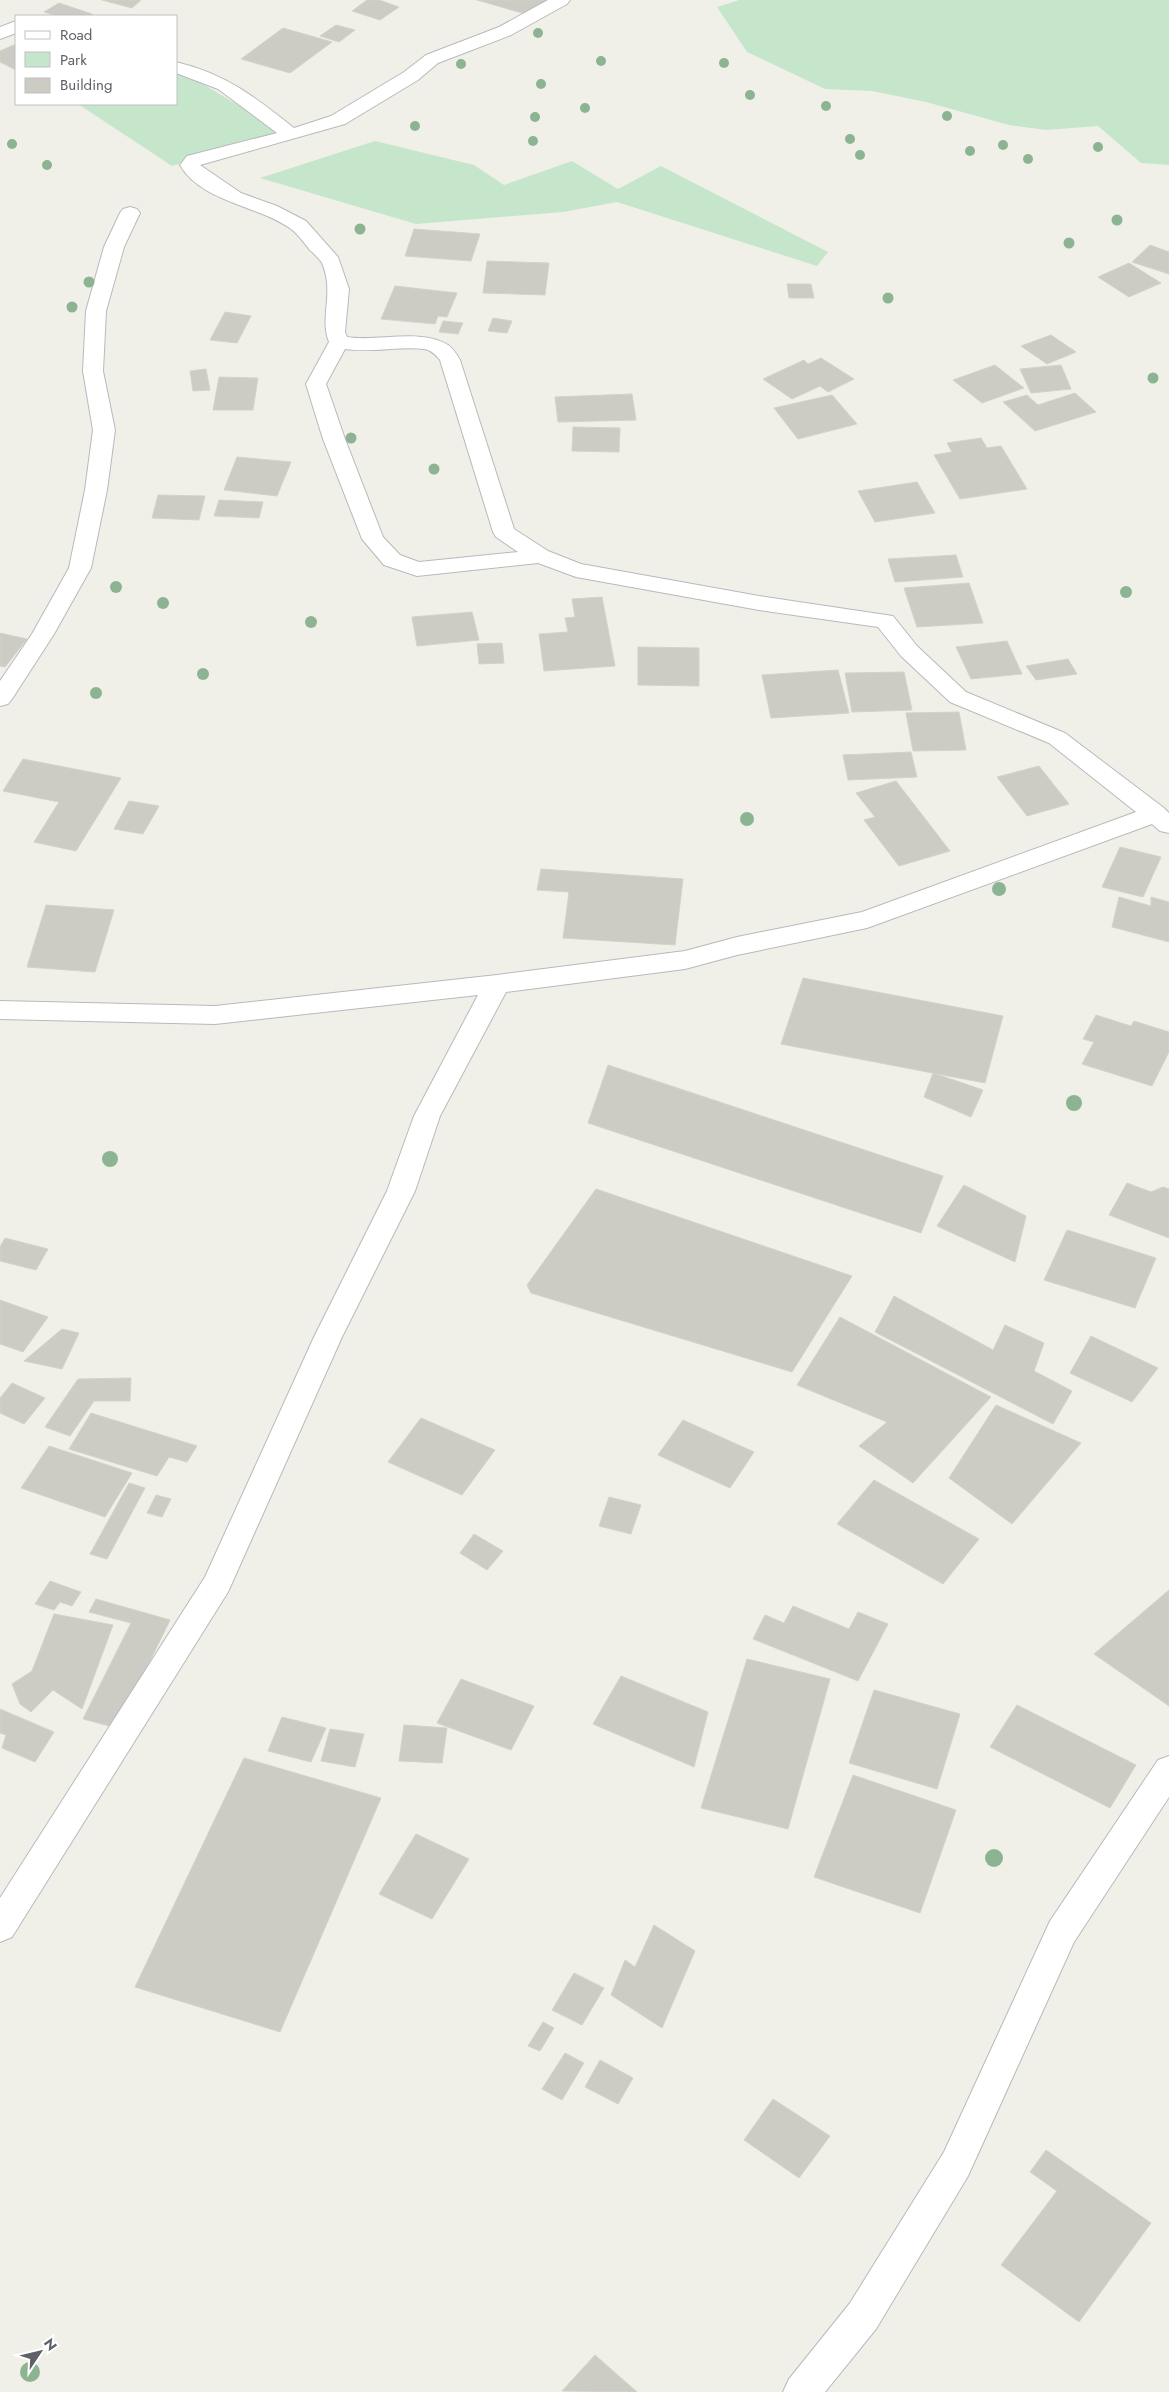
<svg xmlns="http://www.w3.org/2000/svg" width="1169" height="2392" viewBox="0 0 1169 2392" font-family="Jost,sans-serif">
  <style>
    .green { fill: #c6e6cc }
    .building { fill: #cccbc4; stroke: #d5d3c6 }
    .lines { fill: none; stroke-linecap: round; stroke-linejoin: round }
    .minor-casing { stroke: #b8b9bd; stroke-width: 2 }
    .minor { fill: #fff; fill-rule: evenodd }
    .tree { fill: #8cb492 }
  </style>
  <rect width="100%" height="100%" fill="#f0f0e8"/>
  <g class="green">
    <polygon points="739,0 1169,0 1169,165 1141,163 1098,126 1046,130 1009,125 926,102 872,91 825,89 747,52 717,7"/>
    <polygon points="176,71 183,72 284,133 172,166 78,104 176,104"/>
    <polygon points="375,141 474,165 504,185 572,161 618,189 661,166 828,252 817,266 617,202 563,212 416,224 260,178"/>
  </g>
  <g class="building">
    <polygon points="102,0 141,0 132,8"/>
    <polygon points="367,0 379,0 399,7 380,20 352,11"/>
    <polygon points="477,0 547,0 529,15"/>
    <polygon points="59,3 92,14 88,16 57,16 44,12"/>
    <polygon points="336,25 355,30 339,42 320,36"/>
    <polygon points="283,28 332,42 290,73 241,59"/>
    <polygon points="16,44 16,70 0,62 0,51"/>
    <polygon points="414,229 480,234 471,261 405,256"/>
    <polygon points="1150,245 1169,252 1169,274 1132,262"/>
    <polygon points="487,261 549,263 545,295 483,293"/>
    <polygon points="1129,263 1161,283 1129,297 1098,277"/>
    <polygon points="787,284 811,284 814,298 789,298"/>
    <polygon points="395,286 457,293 447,317 438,316 435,324 381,319"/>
    <polygon points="225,312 251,316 237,343 210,340"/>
    <polygon points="493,318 512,321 507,333 488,331"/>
    <polygon points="443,321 463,323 458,334 439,332"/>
    <polygon points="1051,335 1076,352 1047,364 1021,346"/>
    <polygon points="821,358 854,379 828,392 820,386 792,399 763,379 804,360 808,364"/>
    <polygon points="995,365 1024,388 982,403 953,380"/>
    <polygon points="1061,365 1071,389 1031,393 1020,369"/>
    <polygon points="206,369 210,390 193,391 190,371"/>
    <polygon points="219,377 258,378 253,410 213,410"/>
    <polygon points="1075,393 1096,412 1035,431 1003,402 1027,395 1038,405"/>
    <polygon points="632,394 636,420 558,422 555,397"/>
    <polygon points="832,395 857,424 798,439 774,408"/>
    <polygon points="573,427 620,428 619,452 572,451"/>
    <polygon points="981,438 987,448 1001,446 1027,489 960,499 934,455 952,452 947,443"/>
    <polygon points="237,457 291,462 277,496 224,490"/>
    <polygon points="917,482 935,513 875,522 858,491"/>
    <polygon points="158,495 205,496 199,520 152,518"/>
    <polygon points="219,500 263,502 259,518 214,516"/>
    <polygon points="956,555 963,577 895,582 888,559"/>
    <polygon points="969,583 983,623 917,627 904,588"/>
    <polygon points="602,597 615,666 544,671 539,634 568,632 565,618 575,617 572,599"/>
    <polygon points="472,612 479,640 417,646 412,617"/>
    <polygon points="0,633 27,639 5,667 0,666"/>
    <polygon points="1007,641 1022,674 971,679 956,647"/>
    <polygon points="502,643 504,663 479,664 477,644"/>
    <polygon points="638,647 699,648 699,686 638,685"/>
    <polygon points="1068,659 1077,674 1036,680 1026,666"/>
    <polygon points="838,670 849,713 771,718 762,675"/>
    <polygon points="904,672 912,710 852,712 845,673"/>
    <polygon points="959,712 966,750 913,751 906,713"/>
    <polygon points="911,752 917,777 848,780 843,755"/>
    <polygon points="23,759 121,778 76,851 34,842 59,802 3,791"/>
    <polygon points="1039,766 1069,804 1027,816 997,777"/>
    <polygon points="896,781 950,851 899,866 864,820 875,817 856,793"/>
    <polygon points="129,801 159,806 143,834 114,829"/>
    <polygon points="1120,847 1161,857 1143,897 1102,887"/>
    <polygon points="541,869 683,879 675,945 563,938 569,892 537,890"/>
    <polygon points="1119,897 1151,906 1151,897 1169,902 1169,942 1112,927"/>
    <polygon points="46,905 114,910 95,972 27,967"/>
    <polygon points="803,978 1003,1016 985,1083 781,1044"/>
    <polygon points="1096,1015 1131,1026 1134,1021 1169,1032 1169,1052 1152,1086 1082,1064 1094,1042 1083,1039"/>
    <polygon points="608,1065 943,1176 921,1233 588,1123"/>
    <polygon points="933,1073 983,1090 971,1117 924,1097"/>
    <polygon points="1127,1183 1151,1192 1163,1187 1169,1189 1169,1238 1109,1215"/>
    <polygon points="964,1185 1026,1216 1015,1262 937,1226"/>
    <polygon points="596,1189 852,1276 792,1372 531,1293 527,1285"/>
    <polygon points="1067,1230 1156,1258 1135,1308 1044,1280"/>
    <polygon points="5,1238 48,1249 36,1270 0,1261 0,1247"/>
    <polygon points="894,1296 993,1350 1005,1325 1044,1343 1034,1371 1072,1391 1053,1424 875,1332"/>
    <polygon points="0,1300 48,1317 23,1352 0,1344"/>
    <polygon points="840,1317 991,1397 913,1483 859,1446 887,1422 797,1385"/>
    <polygon points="62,1329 79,1333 62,1369 24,1361"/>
    <polygon points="1091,1336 1158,1368 1132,1402 1070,1373"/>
    <polygon points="131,1378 130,1401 94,1401 70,1436 45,1427 78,1379"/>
    <polygon points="12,1383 45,1398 24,1424 0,1413 0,1398"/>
    <polygon points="996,1405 1081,1443 1012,1524 949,1478"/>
    <polygon points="91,1413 197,1446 187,1462 169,1457 157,1476 69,1449"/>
    <polygon points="421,1418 495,1450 462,1495 388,1462"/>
    <polygon points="683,1420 754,1452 730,1488 658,1455"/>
    <polygon points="49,1446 132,1473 105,1517 21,1488"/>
    <polygon points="874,1480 979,1539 943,1584 837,1524"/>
    <polygon points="129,1483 145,1488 107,1559 90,1554"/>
    <polygon points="156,1495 171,1499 162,1517 147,1513"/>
    <polygon points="609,1497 641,1505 631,1534 599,1526"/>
    <polygon points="474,1534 503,1551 487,1570 460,1553"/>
    <polygon points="50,1581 81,1592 72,1606 60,1602 54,1610 35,1604"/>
    <polygon points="1169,1590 1169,1706 1094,1654"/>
    <polygon points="96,1599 170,1620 117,1728 83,1719 131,1623 89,1612"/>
    <polygon points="793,1606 849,1629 858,1612 888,1624 858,1681 753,1639 765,1615 784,1623"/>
    <polygon points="54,1614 113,1625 82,1709 53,1690 31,1712 20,1704 12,1684 32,1671"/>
    <polygon points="747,1659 830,1679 788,1829 701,1808"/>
    <polygon points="621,1676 708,1712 694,1767 593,1724"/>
    <polygon points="461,1679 534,1706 511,1750 437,1723"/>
    <polygon points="874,1690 960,1714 937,1789 849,1763"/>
    <polygon points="1017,1705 1136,1765 1110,1808 990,1747"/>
    <polygon points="0,1709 54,1732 35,1762 2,1748 6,1735 0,1733"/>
    <polygon points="282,1717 326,1728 311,1762 268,1751"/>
    <polygon points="404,1725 447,1728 442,1763 399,1761"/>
    <polygon points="330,1729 364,1734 355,1767 321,1761"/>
    <polygon points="244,1758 381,1798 280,2032 135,1987"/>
    <polygon points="853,1775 956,1810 920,1913 814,1877"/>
    <polygon points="416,1834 469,1859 432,1919 379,1894"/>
    <polygon points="654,1925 695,1951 662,2028 611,1995 625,1960 635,1967"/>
    <polygon points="574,1973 604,1988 582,2025 552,2010"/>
    <polygon points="543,2022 554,2028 540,2051 528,2046"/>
    <polygon points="565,2053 584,2063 562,2100 542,2089"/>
    <polygon points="600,2060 633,2078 618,2104 585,2087"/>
    <polygon points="773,2099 830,2136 799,2178 744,2140"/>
    <polygon points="1046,2150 1151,2223 1079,2322 1001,2265 1057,2191 1030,2172"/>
    <polygon points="595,2355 637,2392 562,2391"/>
  </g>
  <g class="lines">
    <defs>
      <g id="minor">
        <path d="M 548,0 L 570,0 L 567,4 L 511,35 L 438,63 L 418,80 L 345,124 L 200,165 L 241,193 L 277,206 L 306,221 L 338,257 L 349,289 L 345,332 L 347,337 C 378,342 421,328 448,345 C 453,348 457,355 460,360 L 514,529 L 548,551 L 581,564 L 759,596 L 893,616 L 917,646 L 966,692 L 1065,733 L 1164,808 L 1169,813 L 1169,833 L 1160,831 L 1152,824 L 867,928 L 737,955 L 685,969 L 506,992 L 440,1116 L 415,1191 L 342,1337 L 228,1592 L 12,1937 L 0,1942 L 0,1898 L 205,1577 L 314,1337 L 387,1191 L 414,1116 L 478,995 L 215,1024 L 0,1019 L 0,1001 L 215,1006 L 497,975 L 685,951 L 737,937 L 862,912 L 1136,812 L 1049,743 L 950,702 L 901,656 L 878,627 L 759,610 L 576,577 L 538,563 L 417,576 L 384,565 L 362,539 L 323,439 L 306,384 L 329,342 C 319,317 335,293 322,263 C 319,258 313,253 309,249 C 304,243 298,234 291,229 C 260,206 201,202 180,165 L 187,156 L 277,133 L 218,89 L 176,73 L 176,62 C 226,74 255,97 294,128 L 331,116 L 404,72 L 426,55 L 499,27 ZM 345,349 C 371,353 401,346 424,349 C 431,350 436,355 440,360 L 493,532 L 496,537 L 518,552 L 419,562 L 400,555 L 383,537 L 345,439 L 326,384 Z"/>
        <polygon points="16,21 16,33 0,39 0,27"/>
        <polygon points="130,207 137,209 140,213 124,247 106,311 103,371 115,430 107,490 91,568 54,634 12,699 8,704 0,706 0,681 32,634 69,568 85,490 93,430 83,371 86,311 104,247 120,213 123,209"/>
        <polygon points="1169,1756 1169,1797 1074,1942 968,2176 876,2329 825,2392 783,2392 789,2379 850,2303 944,2152 1050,1921 1158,1760"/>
      </g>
    </defs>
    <use href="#minor" class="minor-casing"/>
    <use href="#minor" class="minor"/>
  </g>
  <g class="tree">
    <circle cx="538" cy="33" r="5"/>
    <circle cx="601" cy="61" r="5"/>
    <circle cx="724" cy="63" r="5"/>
    <circle cx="461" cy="64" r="5"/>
    <circle cx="541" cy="84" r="5"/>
    <circle cx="750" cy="95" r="5"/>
    <circle cx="826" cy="106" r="5"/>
    <circle cx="585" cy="108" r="5"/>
    <circle cx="947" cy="116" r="5"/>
    <circle cx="535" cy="117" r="5"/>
    <circle cx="415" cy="126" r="5"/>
    <circle cx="850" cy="139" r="5"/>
    <circle cx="533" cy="141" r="5"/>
    <circle cx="12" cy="144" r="5"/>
    <circle cx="1003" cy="145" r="5"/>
    <circle cx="1098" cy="147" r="5"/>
    <circle cx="970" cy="151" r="5"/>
    <circle cx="860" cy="155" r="5"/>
    <circle cx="1028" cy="159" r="5"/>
    <circle cx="47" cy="165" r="5"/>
    <circle cx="1117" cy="220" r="5.5"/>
    <circle cx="360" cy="229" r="5.5"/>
    <circle cx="1069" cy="243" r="5.5"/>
    <circle cx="89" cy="282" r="5.5"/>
    <circle cx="888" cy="298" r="5.5"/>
    <circle cx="72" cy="307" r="5.5"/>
    <circle cx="1153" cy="378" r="5.5"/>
    <circle cx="351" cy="438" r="5.5"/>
    <circle cx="434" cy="469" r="5.5"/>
    <circle cx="116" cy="587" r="6"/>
    <circle cx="1126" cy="592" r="6"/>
    <circle cx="163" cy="603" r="6"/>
    <circle cx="311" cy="622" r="6"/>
    <circle cx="203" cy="674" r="6"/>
    <circle cx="96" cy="693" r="6"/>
    <circle cx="747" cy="819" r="7"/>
    <circle cx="999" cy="889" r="7"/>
    <circle cx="1074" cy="1103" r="8"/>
    <circle cx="110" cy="1159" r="8"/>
    <circle cx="994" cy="1858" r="9"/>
    <circle cx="30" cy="2372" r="10"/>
  </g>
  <rect x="15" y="15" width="162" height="90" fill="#ffffff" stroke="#bfc0c2"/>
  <rect x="25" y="31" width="25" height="8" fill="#ffffff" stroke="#bfc0c2"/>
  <text x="60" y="40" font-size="15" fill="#5f6167">Road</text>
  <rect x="25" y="52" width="25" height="15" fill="#c6e6cc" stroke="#bfc0c2"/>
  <text x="60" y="65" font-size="15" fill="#5f6167">Park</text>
  <rect x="25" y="78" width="25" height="15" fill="#cccbc4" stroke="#bfc0c2"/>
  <text x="60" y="90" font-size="15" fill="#5f6167">Building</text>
  <g transform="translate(40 2352) rotate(55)" stroke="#ffffff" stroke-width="4" paint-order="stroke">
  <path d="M0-4L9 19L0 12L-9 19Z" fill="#5f6167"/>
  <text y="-8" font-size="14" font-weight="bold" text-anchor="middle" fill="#5f6167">N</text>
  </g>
</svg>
